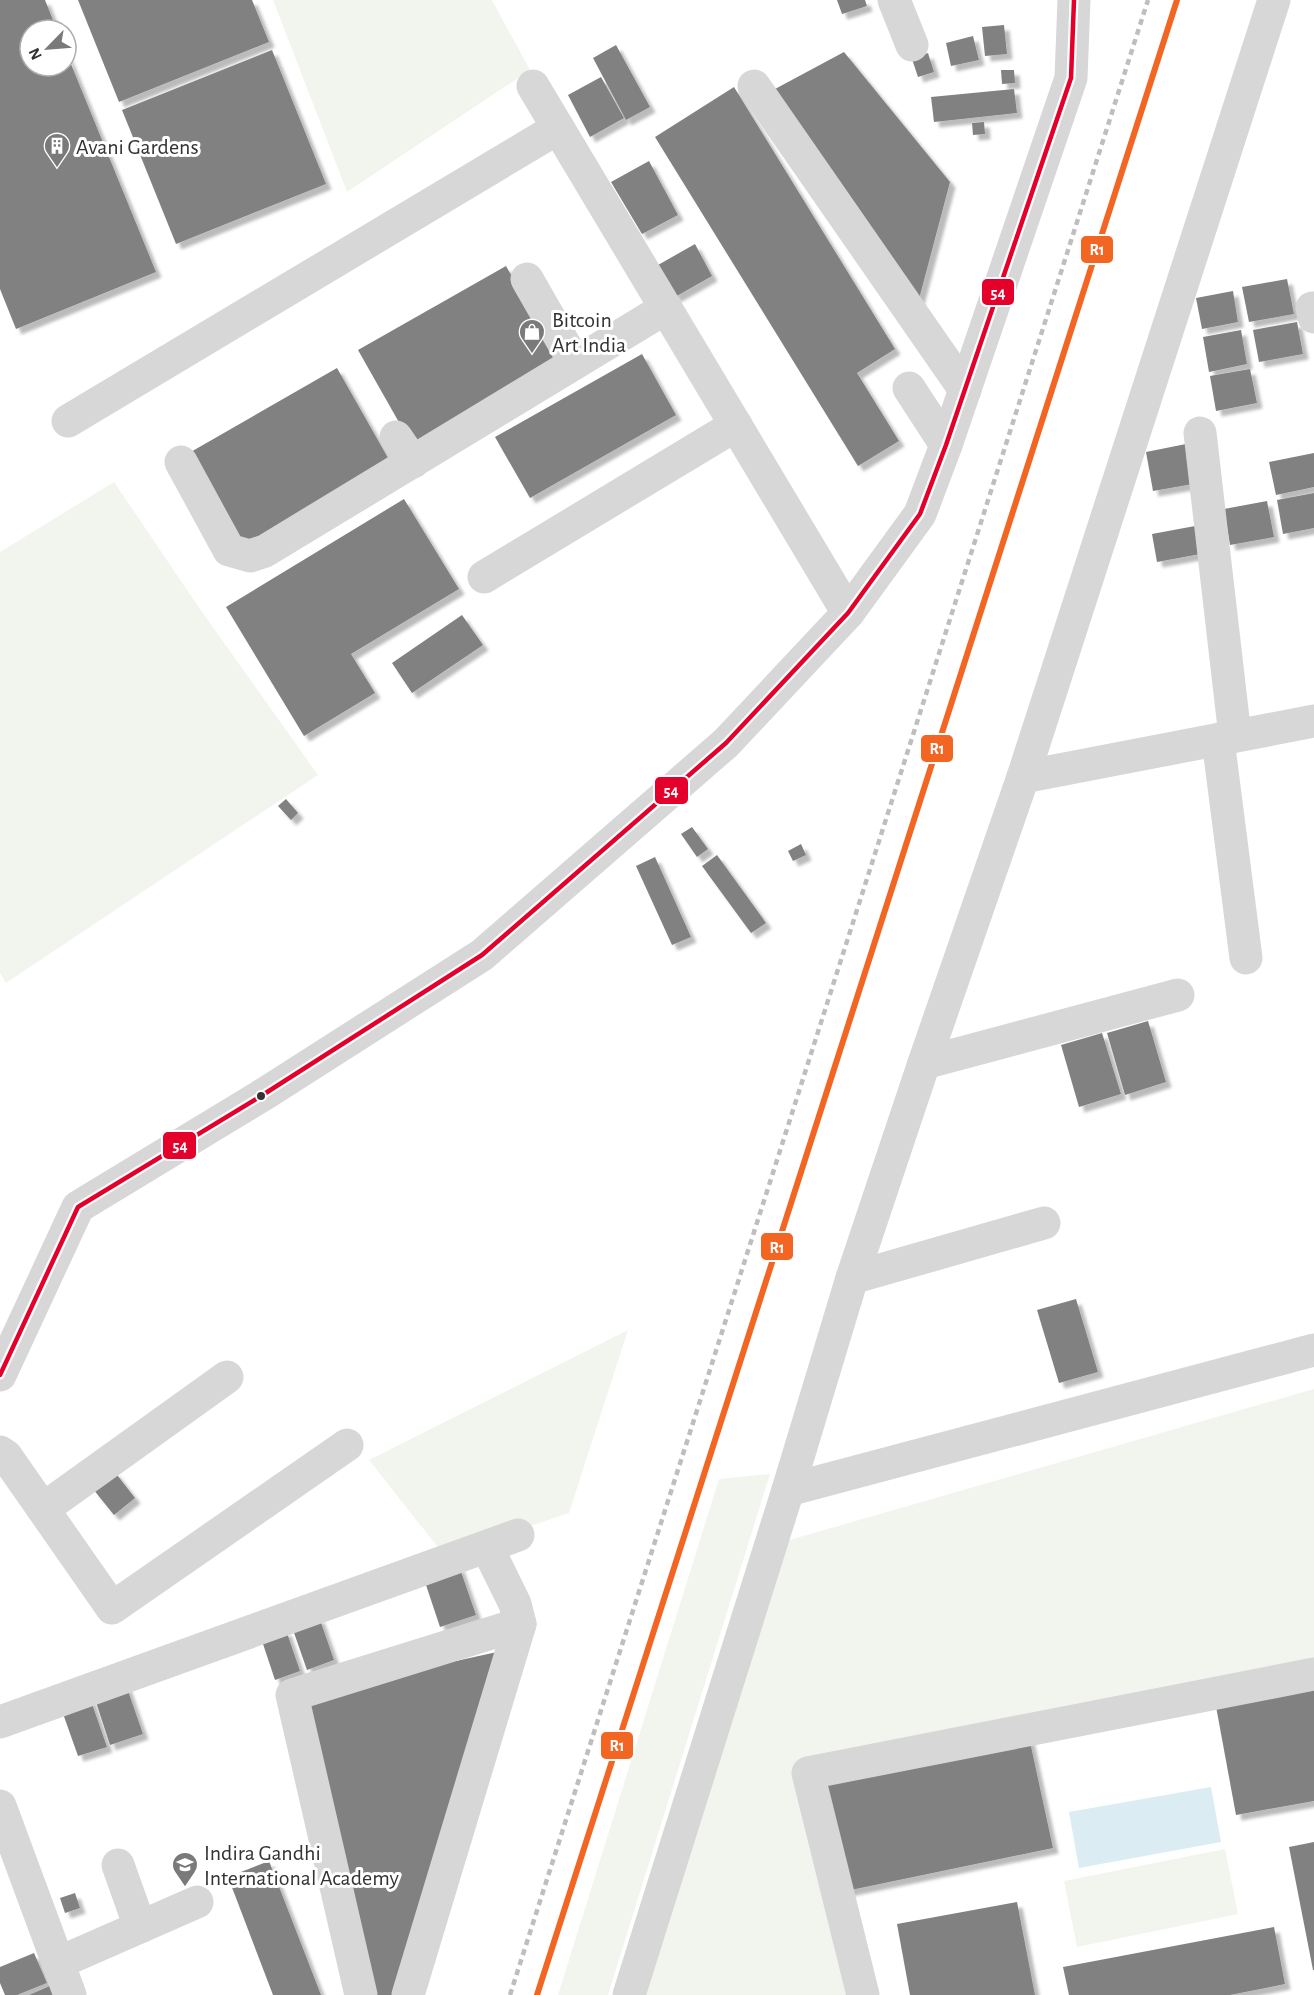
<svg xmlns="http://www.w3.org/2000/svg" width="1314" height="1995" viewBox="0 0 1314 1995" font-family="'Alegreya Sans',sans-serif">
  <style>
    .green { fill: #f2f5ed }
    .water { fill: #dbedf2 }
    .building { fill: #818181; filter: url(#shadow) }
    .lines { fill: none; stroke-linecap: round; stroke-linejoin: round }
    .minor { stroke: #d7d7d7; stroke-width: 33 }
    .rail { stroke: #bebebe; stroke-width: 4.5; stroke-dasharray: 6 4.5; stroke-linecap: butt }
    .bus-1-casing { stroke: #fff; stroke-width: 9 }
    .bus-1 { stroke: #e4002b; stroke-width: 4.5 }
    .rail-1-casing { stroke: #fff; stroke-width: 10 }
    .rail-1 { stroke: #f26522; stroke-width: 6 }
    .bus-dot { fill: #333; stroke: #fff; stroke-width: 2 }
    .labels { text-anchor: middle; stroke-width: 6; stroke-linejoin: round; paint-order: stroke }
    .poi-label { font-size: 22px; fill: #333; stroke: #fff; text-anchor: start }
    .line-badge { stroke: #fff; stroke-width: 2 }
    .badge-label { font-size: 16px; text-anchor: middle; font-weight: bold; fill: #fff }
  </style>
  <defs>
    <filter id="shadow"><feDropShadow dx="5.5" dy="5.5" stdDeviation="1.5" flood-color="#0004"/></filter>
  </defs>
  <rect width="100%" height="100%" fill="#fff"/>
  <g class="green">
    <polygon points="273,0 492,0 530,70 347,192"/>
    <polygon points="114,482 200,609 318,775 6,983 0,973 0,552"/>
    <polygon points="628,1330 569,1513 444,1555 369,1460"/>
    <polygon points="1314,1389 1314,1667 799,1768 855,1995 642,1995 786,1541"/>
    <polygon points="770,1474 608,1995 558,1995 719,1479"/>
    <polygon points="1225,1849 1238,1914 1077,1947 1064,1881"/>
  </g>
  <polygon class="water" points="1211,1787 1221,1842 1079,1868 1069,1812"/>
  <g class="building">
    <polygon points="0,0 45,0 57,30 30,30 30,66 66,66 66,52 156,272 16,329 0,289"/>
    <polygon points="78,0 252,0 269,42 119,102"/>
    <polygon points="837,0 865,0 867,6 842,14"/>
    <polygon points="1004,25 1007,54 985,56 982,27"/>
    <polygon points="973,36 979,60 951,66 946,43"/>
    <polygon points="616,45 650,107 626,120 593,58"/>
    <polygon points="272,50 326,184 176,244 122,110"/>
    <polygon points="844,52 950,182 918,303 775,89"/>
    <polygon points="928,53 934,72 918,77 912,59"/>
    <polygon points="1001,70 1014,70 1015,83 1002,84"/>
    <polygon points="601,77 624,118 590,137 568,95"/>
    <polygon points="734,87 895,349 857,373 899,441 858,466 655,137"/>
    <polygon points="1014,89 1017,113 934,122 931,97"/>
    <polygon points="984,122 985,134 973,135 972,123"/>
    <polygon points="649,161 678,215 642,234 611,182"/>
    <polygon points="695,244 712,276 675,297 658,265"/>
    <polygon points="506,266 561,363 413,447 358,350"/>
    <polygon points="1287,279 1294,314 1249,322 1242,287"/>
    <polygon points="1233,291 1238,322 1202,329 1196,298"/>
    <polygon points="1297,322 1303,354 1259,362 1253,330"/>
    <polygon points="1241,330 1247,364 1209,372 1203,337"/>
    <polygon points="642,354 676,415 530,498 495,437"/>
    <polygon points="337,368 392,465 244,550 189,453"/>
    <polygon points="1250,369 1257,403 1216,411 1210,376"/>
    <polygon points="1186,444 1193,484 1153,491 1146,452"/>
    <polygon points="1314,453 1314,487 1276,495 1269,462"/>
    <polygon points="1314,493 1314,528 1283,534 1277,500"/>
    <polygon points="404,499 459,589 351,654 375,693 304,736 226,607"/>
    <polygon points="1267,501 1274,537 1230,545 1224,509"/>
    <polygon points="1195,526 1200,554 1157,562 1152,534"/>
    <polygon points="462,615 483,645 412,693 392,663"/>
    <polygon points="286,799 298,813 291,820 278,806"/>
    <polygon points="692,827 708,849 697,857 681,834"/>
    <polygon points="801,844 806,855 793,861 788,851"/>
    <polygon points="717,855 766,923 751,933 702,866"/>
    <polygon points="655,857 691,937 672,945 636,866"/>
    <polygon points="1148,1021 1166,1082 1125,1095 1107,1033"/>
    <polygon points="1102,1033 1121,1094 1079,1107 1061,1045"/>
    <polygon points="1076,1299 1098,1372 1059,1383 1037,1310"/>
    <polygon points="114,1471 135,1498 114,1515 93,1489"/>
    <polygon points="459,1566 476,1615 440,1627 424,1579"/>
    <polygon points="319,1617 334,1660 307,1670 292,1627"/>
    <polygon points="286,1630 300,1671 275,1680 261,1638"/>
    <polygon points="506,1650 399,1995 367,1995 297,1696"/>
    <polygon points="1314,1683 1314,1801 1236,1815 1215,1701"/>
    <polygon points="126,1685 143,1734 110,1745 94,1696"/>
    <polygon points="90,1698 107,1747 78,1756 61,1708"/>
    <polygon points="1029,1737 1053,1848 846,1891 822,1780"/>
    <polygon points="1314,1842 1314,1970 1313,1970 1289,1847"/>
    <polygon points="269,1861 321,1995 273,1995 228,1877"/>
    <polygon points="75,1893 80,1908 65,1913 60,1898"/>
    <polygon points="1017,1902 1035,1995 910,1995 897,1924"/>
    <polygon points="1274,1927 1285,1984 1230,1995 1069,1995 1063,1967"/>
    <polygon points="34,1953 47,1983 17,1995 5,1995 0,1983 0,1967"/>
    <polygon points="52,1985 56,1995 29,1995"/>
  </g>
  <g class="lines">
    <g class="minor">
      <polyline points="894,0 912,45"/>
      <polyline points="533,86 848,613"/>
      <polyline points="754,86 965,390"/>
      <polyline points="527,279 575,363"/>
      <polyline points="1312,308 1314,317"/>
      <polyline points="909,388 946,445"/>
      <polyline points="68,421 558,128"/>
      <polyline points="1200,433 1235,736"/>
      <polyline points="396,437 413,462"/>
      <polyline points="181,462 229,550 250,556 265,551 666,308"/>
      <polyline points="484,577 736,425"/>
      <polyline points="1218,740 1246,958"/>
      <polyline points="1023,777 1314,721"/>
      <polyline points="924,1063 1178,995"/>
      <polyline points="852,1278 1044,1223"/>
      <polyline points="0,1375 78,1207 261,1096 482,955 726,743 848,613 920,514 946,445 1071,78 1074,0"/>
      <polyline points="0,1452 6,1456 112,1608 347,1445"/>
      <polyline points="788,1490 1314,1350"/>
      <polyline points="43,1509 227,1377"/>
      <polyline points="0,1722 518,1535"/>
      <polyline points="0,1806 70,1995"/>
      <polyline points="118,1865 140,1927"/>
      <polyline points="58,1963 197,1902"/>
      <polyline points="361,1995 292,1695 520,1624"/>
      <polyline points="408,1995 520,1624 515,1604 487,1547"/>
      <polyline points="629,1995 788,1490 852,1278 924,1063 1023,777 1274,0"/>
      <polyline points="863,1995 808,1773 1314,1674"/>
    </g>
    <polyline class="rail" points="510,1995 1148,0"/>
    <defs>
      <polyline id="bus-1" points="0,1375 78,1207 261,1096 482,955 726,743 848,613 920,514 946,445 1071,78 1074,0"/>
    </defs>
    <use href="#bus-1" class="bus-1-casing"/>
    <use href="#bus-1" class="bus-1"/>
    <defs>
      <polyline id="rail-1" points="537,1995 1177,0"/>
    </defs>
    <use href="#rail-1" class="rail-1-casing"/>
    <use href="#rail-1" class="rail-1"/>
  </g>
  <defs>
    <symbol id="building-pin" viewBox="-11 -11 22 30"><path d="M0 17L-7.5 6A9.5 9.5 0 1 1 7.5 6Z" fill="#7a7a7a" stroke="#fff"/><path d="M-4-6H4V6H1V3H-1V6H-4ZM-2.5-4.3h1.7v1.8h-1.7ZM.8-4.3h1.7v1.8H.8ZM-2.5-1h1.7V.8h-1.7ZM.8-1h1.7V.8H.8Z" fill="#fff"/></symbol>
    <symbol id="shop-pin" viewBox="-11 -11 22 30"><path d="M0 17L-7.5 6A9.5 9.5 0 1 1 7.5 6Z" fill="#7a7a7a" stroke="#fff"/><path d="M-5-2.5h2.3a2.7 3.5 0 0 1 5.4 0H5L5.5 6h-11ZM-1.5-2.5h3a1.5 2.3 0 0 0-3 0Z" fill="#fff"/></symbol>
    <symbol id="school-pin" viewBox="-11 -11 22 30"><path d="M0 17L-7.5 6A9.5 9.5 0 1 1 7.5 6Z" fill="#7a7a7a" stroke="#fff"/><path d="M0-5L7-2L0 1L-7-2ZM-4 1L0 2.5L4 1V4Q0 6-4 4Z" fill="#fff"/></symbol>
  </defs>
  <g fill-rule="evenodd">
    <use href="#building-pin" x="42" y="131" width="30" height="40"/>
    <use href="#shop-pin" x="517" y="317" width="30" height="40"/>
    <use href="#school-pin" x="170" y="1850" width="30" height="40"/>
  </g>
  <circle class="bus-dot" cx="261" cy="1096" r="5"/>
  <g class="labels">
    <g class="poi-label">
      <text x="76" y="154">Avani Gardens</text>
      <text x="552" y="327">Bitcoin<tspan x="552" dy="25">Art India</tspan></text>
      <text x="204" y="1860">Indira Gandhi<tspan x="204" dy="25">International Academy</tspan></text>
    </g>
  </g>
  <g class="line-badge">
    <rect x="1080" y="235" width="34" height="29" rx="6" fill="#f26522"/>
    <rect x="981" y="278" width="34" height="28" rx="6" fill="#e4002b"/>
    <rect x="920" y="734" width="34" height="29" rx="6" fill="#f26522"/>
    <rect x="654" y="776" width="35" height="29" rx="6" fill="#e4002b"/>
    <rect x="162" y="1131" width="35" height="29" rx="6" fill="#e4002b"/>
    <rect x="760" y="1232" width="34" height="29" rx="6" fill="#f26522"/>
    <rect x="600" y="1731" width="34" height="29" rx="6" fill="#f26522"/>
  </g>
  <g class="badge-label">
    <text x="1097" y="255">R1</text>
    <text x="998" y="298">54</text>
    <text x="937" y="754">R1</text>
    <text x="671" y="796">54</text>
    <text x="180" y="1151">54</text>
    <text x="777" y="1253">R1</text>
    <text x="617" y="1751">R1</text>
  </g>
  <g transform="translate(48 48) rotate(245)"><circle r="28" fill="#ffffff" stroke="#adadad" stroke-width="1.5"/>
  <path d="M0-4.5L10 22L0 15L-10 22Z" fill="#7a7a7a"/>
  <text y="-9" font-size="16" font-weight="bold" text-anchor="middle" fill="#333333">N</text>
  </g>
</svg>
